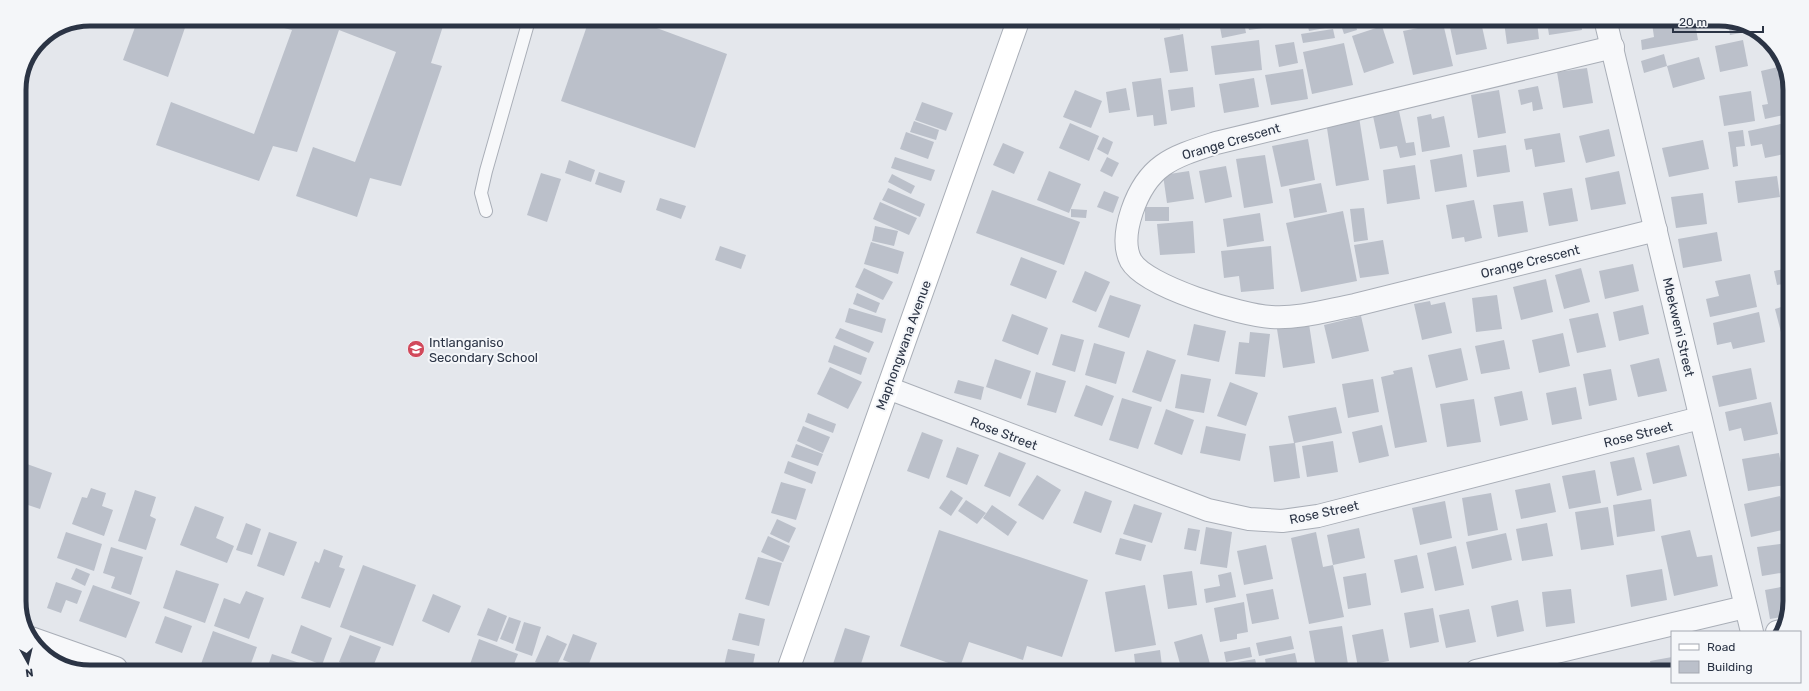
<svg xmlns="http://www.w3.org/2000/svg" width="1809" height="691" viewBox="0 0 1809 691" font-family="Rubik,sans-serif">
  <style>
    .building { fill: #bbc0ca }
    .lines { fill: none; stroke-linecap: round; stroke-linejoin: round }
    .lane-casing { stroke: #a9aeb7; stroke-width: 14 }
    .street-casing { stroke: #a9aeb7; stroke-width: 24 }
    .secondary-casing { stroke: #a9aeb7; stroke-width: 24 }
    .lane { stroke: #f7f8fa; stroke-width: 12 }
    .street { stroke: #f7f8fa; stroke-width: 22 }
    .secondary { stroke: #fff; stroke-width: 22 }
    .labels { text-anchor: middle; stroke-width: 4; stroke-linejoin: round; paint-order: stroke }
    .street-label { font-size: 13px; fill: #2b3445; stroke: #f4f6f9 }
    .poi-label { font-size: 13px; fill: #2b3445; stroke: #f4f6f9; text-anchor: start }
    .rim { fill: none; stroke: #2b3445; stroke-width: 5 }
  </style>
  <rect width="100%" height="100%" fill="#e4e7ec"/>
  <g class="building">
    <polygon points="138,19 188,19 168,77 123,60"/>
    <polygon points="286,19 445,20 431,63 442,66 401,186 370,178 357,217 296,196 313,147 355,162 396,52 339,30 297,152 273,146 259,181 156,145 171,102 254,134 292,30 284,28"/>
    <polygon points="589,20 635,20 727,54 695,148 561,101"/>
    <polygon points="1160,21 1180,22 1180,30 1160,30"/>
    <polygon points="1219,22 1244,22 1246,33 1222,38"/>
    <polygon points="1247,22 1277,22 1278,26 1249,30"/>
    <polygon points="1307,22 1335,22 1336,26 1309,31"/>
    <polygon points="1340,22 1355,22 1357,30 1344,34"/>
    <polygon points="1472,22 1481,22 1487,49 1456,55 1450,27"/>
    <polygon points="1504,22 1537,22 1539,39 1507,44"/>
    <polygon points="1547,22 1581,22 1582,30 1549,35"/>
    <polygon points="1443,23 1453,66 1413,75 1403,31"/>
    <polygon points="1652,23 1695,23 1698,40 1642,50 1641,40 1654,37"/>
    <polygon points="1728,23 1742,23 1751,31 1730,35"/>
    <polygon points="1382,26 1394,63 1364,73 1352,36"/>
    <polygon points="1333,29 1335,38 1303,43 1301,34"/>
    <polygon points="1183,34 1188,71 1170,73 1164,38"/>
    <polygon points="1259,40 1262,70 1215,75 1211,46"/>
    <polygon points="1743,40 1748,66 1720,72 1715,46"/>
    <polygon points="1294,42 1298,63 1279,67 1275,45"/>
    <polygon points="1344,43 1353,85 1312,94 1303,52"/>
    <polygon points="1664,54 1667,66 1644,73 1641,61"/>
    <polygon points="1699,57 1705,79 1673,88 1667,66"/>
    <polygon points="1778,67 1788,114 1765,119 1762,105 1768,104 1761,71"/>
    <polygon points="1587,68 1593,103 1563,108 1557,72"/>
    <polygon points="1303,69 1308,99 1271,105 1265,75"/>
    <polygon points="1161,78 1167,124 1154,126 1153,115 1137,117 1132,82"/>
    <polygon points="1254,78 1259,107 1224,113 1219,84"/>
    <polygon points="1538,86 1543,109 1533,111 1532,102 1521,105 1518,90"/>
    <polygon points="1193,87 1195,107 1171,111 1168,90"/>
    <polygon points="1126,88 1130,110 1109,113 1106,92"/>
    <polygon points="1075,90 1102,101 1091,128 1063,117"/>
    <polygon points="1499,90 1506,133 1478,138 1471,95"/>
    <polygon points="1751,91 1755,121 1724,126 1719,96"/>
    <polygon points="922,102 953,113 946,131 915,120"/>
    <polygon points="1399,111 1406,143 1414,142 1416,155 1400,158 1397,146 1380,149 1373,116"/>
    <polygon points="1431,114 1432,119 1444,116 1450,147 1422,152 1417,117"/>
    <polygon points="1359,117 1369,180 1336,186 1326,122"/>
    <polygon points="914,121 939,130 936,140 910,132"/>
    <polygon points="1790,122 1789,153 1765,158 1762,144 1751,146 1748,131"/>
    <polygon points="1070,123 1099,136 1089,161 1059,148"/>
    <polygon points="1609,129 1615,156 1586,163 1579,136"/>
    <polygon points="1743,130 1745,146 1736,147 1738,166 1733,167 1728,132"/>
    <polygon points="906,132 934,142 928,159 900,149"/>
    <polygon points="1560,133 1565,162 1535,167 1532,149 1526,150 1524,139"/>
    <polygon points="1103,137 1113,142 1108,155 1097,149"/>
    <polygon points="1308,139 1315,180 1281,187 1272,146"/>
    <polygon points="1703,140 1709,169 1669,177 1662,148"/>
    <polygon points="1003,143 1024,152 1014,174 993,165"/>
    <polygon points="1506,145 1510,172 1477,177 1473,150"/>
    <polygon points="1462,154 1467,187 1435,192 1430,160"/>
    <polygon points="1265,155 1273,203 1244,208 1236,159"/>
    <polygon points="895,157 935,170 931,181 891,168"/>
    <polygon points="1107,157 1119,163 1112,177 1100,171"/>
    <polygon points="569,160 595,170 591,182 565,173"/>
    <polygon points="1415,165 1420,199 1387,204 1383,170"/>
    <polygon points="1226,166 1232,197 1205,203 1199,171"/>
    <polygon points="1049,171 1081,184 1069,213 1037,200"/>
    <polygon points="1189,171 1194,199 1167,203 1163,175"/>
    <polygon points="1619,171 1626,204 1591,210 1585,178"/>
    <polygon points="599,172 625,181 621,193 595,184"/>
    <polygon points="541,173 561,179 547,222 527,215"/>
    <polygon points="892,174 915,186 911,194 888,182"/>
    <polygon points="1777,176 1780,197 1738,203 1735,181"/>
    <polygon points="1321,183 1327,212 1294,218 1289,189"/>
    <polygon points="888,188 925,204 920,217 882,200"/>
    <polygon points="1572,188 1578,221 1549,226 1543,193"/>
    <polygon points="992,190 1080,222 1064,265 976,233"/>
    <polygon points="1104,191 1119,197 1113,213 1097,207"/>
    <polygon points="1703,193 1707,224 1676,228 1671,197"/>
    <polygon points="660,198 686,206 681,219 656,210"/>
    <polygon points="1474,200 1482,238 1465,242 1464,237 1452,239 1446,205"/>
    <polygon points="1523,201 1528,232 1498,237 1493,205"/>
    <polygon points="880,202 917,218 909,235 873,219"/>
    <rect x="1145" y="207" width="24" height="14"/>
    <polygon points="1364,208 1368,240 1354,242 1350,209"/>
    <polygon points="1071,209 1087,210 1086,218 1071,217"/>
    <polygon points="1343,211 1357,281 1301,292 1286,223"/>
    <polygon points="1260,213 1264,241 1227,247 1223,219"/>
    <polygon points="1193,221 1195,253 1160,255 1157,224"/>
    <polygon points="1789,221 1789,246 1788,246 1784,222"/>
    <polygon points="875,226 898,231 894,246 872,241"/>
    <polygon points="1717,232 1722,261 1683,268 1678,239"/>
    <polygon points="1383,240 1389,274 1360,278 1354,245"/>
    <polygon points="871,242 904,252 898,274 864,264"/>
    <polygon points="720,246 746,255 741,269 715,260"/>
    <polygon points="1271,246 1274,289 1241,292 1239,276 1224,278 1221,251"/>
    <polygon points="1021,257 1057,271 1046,299 1010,285"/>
    <polygon points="1633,264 1639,291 1605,299 1599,271"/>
    <polygon points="864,268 893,282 883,300 855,287"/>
    <polygon points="1581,268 1590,302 1564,309 1555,275"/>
    <polygon points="1789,268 1788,296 1787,296 1784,284 1777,285 1774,271"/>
    <polygon points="1085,271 1110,282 1096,312 1072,302"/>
    <polygon points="1750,274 1757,307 1710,317 1706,299 1719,296 1715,281"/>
    <polygon points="1546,279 1553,312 1521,320 1513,287"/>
    <polygon points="857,293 880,303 876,313 853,304"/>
    <polygon points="1110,295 1141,305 1129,338 1098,327"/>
    <polygon points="1497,295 1502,329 1476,332 1472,298"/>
    <polygon points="1430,301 1431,305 1445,302 1452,333 1422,340 1414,304"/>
    <polygon points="1643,305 1649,334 1619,341 1613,312"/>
    <polygon points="1788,305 1788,335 1782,336 1775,309"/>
    <polygon points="849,308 886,319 882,333 845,322"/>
    <polygon points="1759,312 1765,342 1733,349 1731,342 1717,345 1713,323"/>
    <polygon points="1598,313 1606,347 1577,353 1569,319"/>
    <polygon points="1012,314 1048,328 1038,355 1002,341"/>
    <polygon points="1361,316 1369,351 1332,359 1324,325"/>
    <polygon points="1194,324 1226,331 1219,362 1187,355"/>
    <polygon points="1309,324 1315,363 1283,368 1277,329"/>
    <polygon points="840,328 874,342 869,353 835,338"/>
    <polygon points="1250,332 1270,334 1265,377 1235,374 1239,342 1249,343"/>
    <polygon points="1563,333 1570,366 1539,373 1532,340"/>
    <polygon points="1061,334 1084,340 1075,372 1052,365"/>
    <polygon points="1504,340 1510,369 1481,374 1475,346"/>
    <polygon points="1094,343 1125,352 1116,384 1085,375"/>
    <polygon points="834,345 867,358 861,375 828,362"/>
    <polygon points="1461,348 1468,380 1436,388 1428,355"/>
    <polygon points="1147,350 1176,360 1161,402 1132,392"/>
    <polygon points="1659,358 1667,391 1638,397 1630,365"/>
    <polygon points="995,359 1031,371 1021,399 986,387"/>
    <polygon points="1788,365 1788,388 1785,388 1781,366"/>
    <polygon points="830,367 862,382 848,409 817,394"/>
    <polygon points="1412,367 1427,442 1395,448 1381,377 1394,374 1393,371"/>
    <polygon points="1751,368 1757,399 1719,407 1712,376"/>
    <polygon points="1611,369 1617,400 1589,406 1583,374"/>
    <polygon points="1036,372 1066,381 1056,413 1027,405"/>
    <polygon points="1181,374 1211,379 1204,413 1175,408"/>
    <polygon points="1373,379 1379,412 1348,418 1342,384"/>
    <polygon points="958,380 984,387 981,400 954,393"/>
    <polygon points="1230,382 1258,393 1246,426 1217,416"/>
    <polygon points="1086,385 1114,396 1102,426 1074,416"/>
    <polygon points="1576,387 1582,419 1552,425 1546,393"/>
    <polygon points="1522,391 1528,420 1500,426 1494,397"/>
    <polygon points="1122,398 1152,407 1138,449 1109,440"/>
    <polygon points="1474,399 1481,442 1447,447 1440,404"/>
    <polygon points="1771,402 1778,434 1744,441 1741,428 1729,431 1725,412"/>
    <polygon points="1336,407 1342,433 1295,443 1300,478 1274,482 1269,446 1294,443 1288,416"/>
    <polygon points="1166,409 1194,420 1182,455 1154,444"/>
    <polygon points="808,413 836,424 833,433 805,422"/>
    <polygon points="1382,425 1389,456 1359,463 1352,432"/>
    <polygon points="803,426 830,437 823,453 797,441"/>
    <polygon points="1206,426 1246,434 1240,461 1200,453"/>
    <polygon points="922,432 943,440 929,479 907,471"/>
    <polygon points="1333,441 1338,472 1307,477 1302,446"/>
    <polygon points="796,444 823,454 818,466 791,457"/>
    <polygon points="1679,445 1687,476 1653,484 1646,453"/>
    <polygon points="957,447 979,455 967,485 946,477"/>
    <polygon points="999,452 1026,463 1010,497 984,486"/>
    <polygon points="1779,453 1785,485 1748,491 1742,459"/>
    <polygon points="1634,457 1642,490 1617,496 1610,462"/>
    <polygon points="788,461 816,472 812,484 784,473"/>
    <polygon points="27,464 52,473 40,509 19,502 19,485"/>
    <polygon points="1595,470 1601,503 1569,509 1562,476"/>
    <polygon points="1037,475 1061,490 1043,520 1018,505"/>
    <polygon points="781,482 806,489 796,520 771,513"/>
    <polygon points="1550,483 1556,512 1521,519 1515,490"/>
    <polygon points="91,488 106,493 102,506 113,510 104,536 72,524 82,497 87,498"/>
    <polygon points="135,490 156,497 150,516 156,519 146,550 118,541"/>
    <polygon points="951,490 963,498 951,516 939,508"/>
    <polygon points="1085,491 1112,501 1101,533 1073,523"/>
    <polygon points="1491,493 1498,530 1468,536 1462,498"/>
    <polygon points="1780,496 1787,529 1751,537 1744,504"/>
    <polygon points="1651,499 1655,531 1617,537 1613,505"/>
    <polygon points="966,500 986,513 977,524 958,511"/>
    <polygon points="1445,501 1452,538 1420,545 1412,508"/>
    <polygon points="1134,504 1162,513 1152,543 1123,534"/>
    <polygon points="992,505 1017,522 1008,536 983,518"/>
    <polygon points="195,506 224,517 216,538 234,546 227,563 180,545"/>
    <polygon points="1608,507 1614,545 1581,550 1575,512"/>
    <polygon points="777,519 796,528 789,543 770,534"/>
    <polygon points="246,523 261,529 252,555 236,550"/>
    <polygon points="1547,523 1553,556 1522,561 1516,529"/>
    <polygon points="1206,527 1232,532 1227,568 1200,564"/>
    <polygon points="1188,528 1200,530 1196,551 1184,549"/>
    <polygon points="1359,528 1365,558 1333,565 1327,535"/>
    <polygon points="939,530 1088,580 1062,657 1027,646 1023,660 969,642 960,667 900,646"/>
    <polygon points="1690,530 1697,557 1712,555 1718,586 1674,596 1661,536"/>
    <polygon points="66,532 102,544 94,571 57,558"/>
    <polygon points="269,532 297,542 284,576 257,566"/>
    <polygon points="1316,532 1323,567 1333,565 1344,617 1309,624 1291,538"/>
    <polygon points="1506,533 1512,560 1472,569 1466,542"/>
    <polygon points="768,536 790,546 783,562 761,552"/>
    <polygon points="1120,538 1146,545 1141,561 1115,554"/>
    <polygon points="1787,543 1787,572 1762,576 1757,547"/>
    <polygon points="1266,545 1273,579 1244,585 1237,551"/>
    <polygon points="1456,546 1464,585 1435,591 1427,553"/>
    <polygon points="111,547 143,557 131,595 111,588 115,577 103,573"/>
    <polygon points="324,549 343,556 339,567 345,569 330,608 301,598 315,561 319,563"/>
    <polygon points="1417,555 1424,588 1401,593 1394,560"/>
    <polygon points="758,557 782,563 769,606 745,599"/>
    <polygon points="19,560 22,561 19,570"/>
    <polygon points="363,565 416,585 393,646 340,627"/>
    <polygon points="76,568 90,574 85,586 71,579"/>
    <polygon points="1662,569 1667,600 1631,607 1626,575"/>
    <polygon points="176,570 219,584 205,623 163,608"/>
    <polygon points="1192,571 1197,605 1168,609 1163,575"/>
    <polygon points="1231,572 1236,597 1206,603 1204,589 1220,586 1218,575"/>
    <polygon points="1366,573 1371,605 1348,609 1343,577"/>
    <polygon points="56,582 82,591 77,604 66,600 61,613 47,608"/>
    <polygon points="93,585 140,602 126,638 79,621"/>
    <polygon points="1145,585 1156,645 1115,652 1105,592"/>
    <polygon points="1786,586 1786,616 1770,619 1765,590"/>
    <polygon points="1273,589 1279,619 1252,624 1246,594"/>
    <polygon points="1571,589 1575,623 1546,627 1542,592"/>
    <polygon points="246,591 264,598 249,639 214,626 224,598 240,604"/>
    <polygon points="433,594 461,606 449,633 422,621"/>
    <polygon points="1518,600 1524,631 1497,637 1491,606"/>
    <polygon points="1244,602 1248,632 1237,634 1237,639 1220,642 1214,608"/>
    <polygon points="488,608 507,616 497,642 477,635"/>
    <polygon points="1433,608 1439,642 1410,648 1404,613"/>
    <polygon points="1469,609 1476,642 1446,648 1439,615"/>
    <polygon points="739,613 765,619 759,646 732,640"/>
    <polygon points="165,616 192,626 182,653 155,643"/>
    <polygon points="509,617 521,621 513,644 500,639"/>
    <polygon points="524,622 541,627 532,656 515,650"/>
    <polygon points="301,625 332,638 322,665 291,653"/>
    <polygon points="1342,626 1349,671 1332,671 1331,665 1316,668 1309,631"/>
    <polygon points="845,628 870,636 859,670 831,670"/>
    <polygon points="1383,629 1389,661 1358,667 1352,635"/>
    <polygon points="213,631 257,647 249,669 215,669 201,664"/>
    <polygon points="573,634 597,643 587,669 563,660"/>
    <polygon points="1202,634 1210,664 1182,671 1174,642"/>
    <polygon points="350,635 381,647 372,669 357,669 339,662"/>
    <polygon points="547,635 567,644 555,669 535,662"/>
    <polygon points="1291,636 1294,649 1259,656 1256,643"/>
    <polygon points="479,639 518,654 512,669 474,669 469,667"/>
    <polygon points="1250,647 1252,657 1226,662 1224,652"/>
    <polygon points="728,649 755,654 752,670 723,670"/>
    <polygon points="1160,650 1162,666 1136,671 1134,654"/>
    <polygon points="1295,653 1299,671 1267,671 1265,659"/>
    <polygon points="272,654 315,668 315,669 267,669"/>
    <polygon points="1672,657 1672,672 1652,672 1650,661"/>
    <polygon points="1255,659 1258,671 1227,671 1226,664"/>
    <polygon points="653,665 670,669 670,670 652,670"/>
    <polygon points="1116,665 1117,671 1096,671 1095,668"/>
    <polygon points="1134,666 1134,671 1122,671 1122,668"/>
    <polygon points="1173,666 1173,671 1159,671 1158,668"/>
    <polygon points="1093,668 1093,671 1081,671 1081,670"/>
  </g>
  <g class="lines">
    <defs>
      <polyline id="lane" points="486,211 481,193 486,171 529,20"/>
      <g id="street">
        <polyline points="1606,23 1752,632"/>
        <path d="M 1613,47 L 1216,143 C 1173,157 1148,164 1132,211 C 1127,226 1123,246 1131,261 C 1146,287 1241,315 1271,317 C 1299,319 1328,310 1355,305 L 1656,230"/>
        <polyline points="888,388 1208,510 1249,519 1282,521 1318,516 1700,418"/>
        <polyline points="1777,632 1781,631"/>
        <polyline points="31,638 116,668"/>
        <polyline points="1476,671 1745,607"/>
      </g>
      <polyline id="secondary" points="788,670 1018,21"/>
    </defs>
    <use href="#lane" class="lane-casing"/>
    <use href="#street" class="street-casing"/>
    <use href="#secondary" class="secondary-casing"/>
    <use href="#lane" class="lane"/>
    <use href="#street" class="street"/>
    <use href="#secondary" class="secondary"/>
  </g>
  <defs>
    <symbol id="school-disc" viewBox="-11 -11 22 22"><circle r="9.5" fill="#d1495b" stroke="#f4f6f9"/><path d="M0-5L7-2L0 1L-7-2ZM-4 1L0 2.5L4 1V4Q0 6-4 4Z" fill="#fff"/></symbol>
  </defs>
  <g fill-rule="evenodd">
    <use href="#school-disc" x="406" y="339" width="20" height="20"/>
  </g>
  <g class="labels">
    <g class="street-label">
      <text transform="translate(1231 141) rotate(-16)" y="5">Orange Crescent</text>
      <text transform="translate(1530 261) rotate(-14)" y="5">Orange Crescent</text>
      <text transform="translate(1679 327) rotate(77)" y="5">Mbekweni Street</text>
      <text transform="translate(903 345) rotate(-70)" y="5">Maphongwana Avenue</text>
      <text transform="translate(1004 433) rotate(21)" y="5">Rose Street</text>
      <text transform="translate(1638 434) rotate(-14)" y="5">Rose Street</text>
      <text transform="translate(1324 512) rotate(-12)" y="5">Rose Street</text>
    </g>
    <g class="poi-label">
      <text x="429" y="347">Intlanganiso<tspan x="429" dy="15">Secondary School</tspan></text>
    </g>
  </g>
  <path d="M0 0H1809V691H0ZM90 26H1719A64 64 0 0 1 1783 90V601A64 64 0 0 1 1719 665H90A64 64 0 0 1 26 601V90A64 64 0 0 1 90 26Z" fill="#f4f6f9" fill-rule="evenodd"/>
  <path class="rim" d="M90 26H1719A64 64 0 0 1 1783 90V601A64 64 0 0 1 1719 665H90A64 64 0 0 1 26 601V90A64 64 0 0 1 90 26Z"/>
  <rect x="1671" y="631" width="130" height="52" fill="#f4f6f9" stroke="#a4a8b1"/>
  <rect x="1679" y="644" width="20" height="6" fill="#ffffff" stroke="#a4a8b1"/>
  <text x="1707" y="651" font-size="12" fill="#2b3445">Road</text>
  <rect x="1679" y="661" width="20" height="12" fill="#bbc0ca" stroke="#a4a8b1"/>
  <text x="1707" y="671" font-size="12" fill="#2b3445">Building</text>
  <g transform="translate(28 663) rotate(172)" stroke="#f4f6f9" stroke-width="3" paint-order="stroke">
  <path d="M0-3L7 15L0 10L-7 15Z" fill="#2b3445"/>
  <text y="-6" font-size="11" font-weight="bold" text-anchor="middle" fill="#2b3445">N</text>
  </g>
  <path d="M1673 26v6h90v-6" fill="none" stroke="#2b3445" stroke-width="2"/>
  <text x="1679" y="26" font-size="12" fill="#2b3445" stroke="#f4f6f9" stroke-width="3" paint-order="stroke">20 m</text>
</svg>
